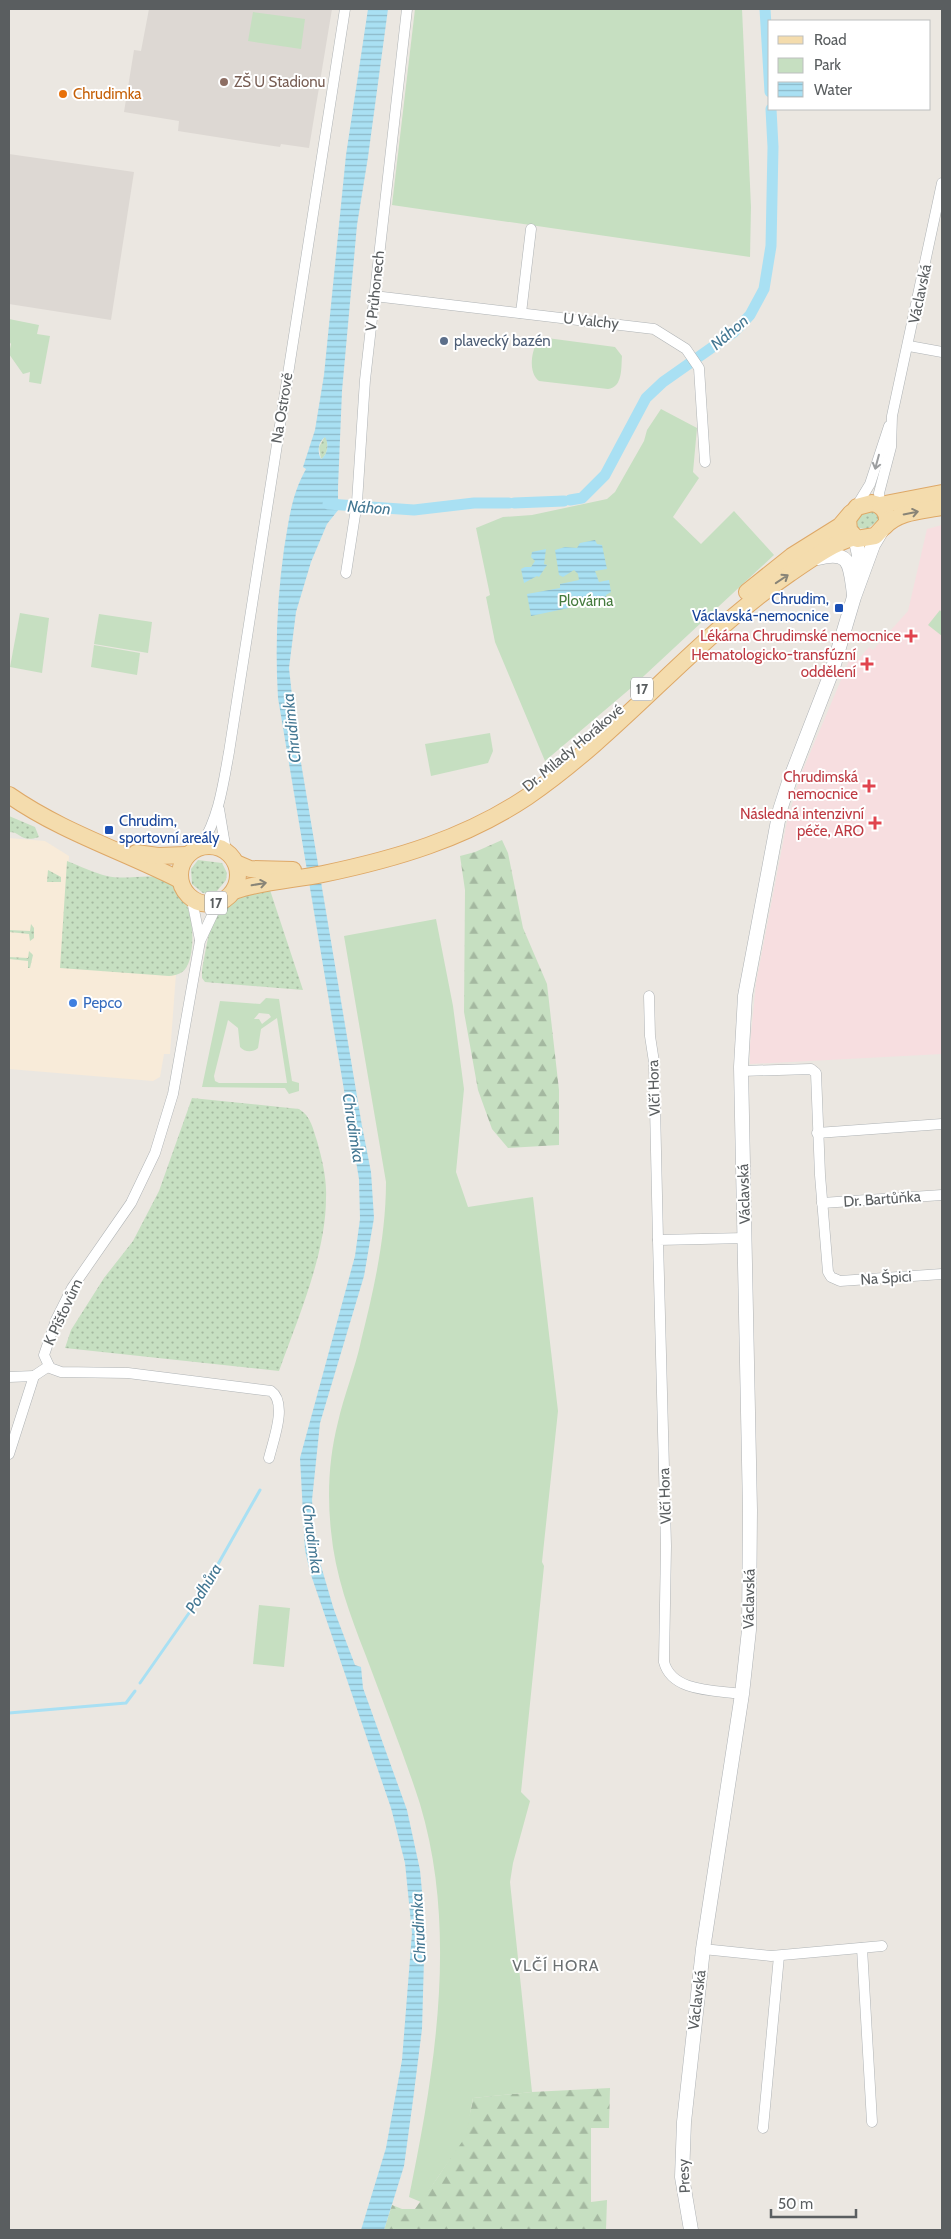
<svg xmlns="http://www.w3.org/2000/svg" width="951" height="2239" viewBox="0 0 951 2239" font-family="Cabin,sans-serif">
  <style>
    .commercial { fill: #f8ebd9 }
    .education { fill: #ddd8d3 }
    .medical { fill: #f7dee0 }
    .grass { fill: url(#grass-dots) }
    .forest { fill: url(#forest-firs) }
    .green { fill: #c6dfc1; fill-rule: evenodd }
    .water { fill: url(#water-rules); fill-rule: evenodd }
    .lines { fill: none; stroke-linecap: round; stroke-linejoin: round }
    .stream { stroke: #a9e0f3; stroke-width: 3 }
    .canal { stroke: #a9e0f3; stroke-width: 11 }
    .street-casing { stroke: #afb3b5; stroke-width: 11 }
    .secondary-casing { stroke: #aeb2b5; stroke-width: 15 }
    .primary-casing { stroke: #dea867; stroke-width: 18 }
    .street { stroke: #fff; stroke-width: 10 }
    .secondary { stroke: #fff; stroke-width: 14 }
    .primary { stroke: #f4dcad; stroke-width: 16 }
    .oneway { stroke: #9c9ea0 }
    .oneway2 { stroke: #888477 }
    .education-dot { fill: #8d6e63; stroke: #fff; stroke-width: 2 }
    .food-dot { fill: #e8710a; stroke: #fff; stroke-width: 2 }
    .service-dot { fill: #5c6f8a; stroke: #fff; stroke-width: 2 }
    .transit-dot { fill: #1a4fb4; stroke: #fff; stroke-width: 2 }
    .health-dot { fill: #e0444e; stroke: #fff; stroke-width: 2 }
    .shop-dot { fill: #3f7fe0; stroke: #fff; stroke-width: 2 }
    .labels { text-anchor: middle; stroke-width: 4; stroke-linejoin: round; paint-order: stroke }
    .shield { fill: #fff; stroke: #8c8e90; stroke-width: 1 }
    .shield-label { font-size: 14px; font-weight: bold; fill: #5a5e60 }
    .education-label { font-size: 15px; fill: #785e54; stroke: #fff; text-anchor: start }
    .food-label { font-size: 15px; fill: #c56008; stroke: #fff; text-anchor: start }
    .street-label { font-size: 15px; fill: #5a5e60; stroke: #fff }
    .service-label { font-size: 15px; fill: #4e5e75; stroke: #fff; text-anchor: start }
    .transit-label { font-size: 15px; fill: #164399; stroke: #fff; text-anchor: end }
    .park-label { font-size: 15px; fill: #467b3e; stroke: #fff }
    .health-label { font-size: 15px; fill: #be3a42; stroke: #fff; text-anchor: end }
    .shop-label { font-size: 15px; fill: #366cbe; stroke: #fff; text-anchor: start }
    .water-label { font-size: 16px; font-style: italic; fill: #437792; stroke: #fff }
    .neighbourhood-label { font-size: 16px; letter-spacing: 1px; fill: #6b7072; stroke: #fff }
  </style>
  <defs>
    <pattern id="grass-dots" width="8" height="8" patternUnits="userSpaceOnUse" patternTransform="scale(1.25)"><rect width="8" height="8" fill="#c6dfc1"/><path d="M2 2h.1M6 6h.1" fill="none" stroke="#a4b8a0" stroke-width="1.8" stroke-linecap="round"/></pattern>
    <pattern id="forest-firs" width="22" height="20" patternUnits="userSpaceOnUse" patternTransform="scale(1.25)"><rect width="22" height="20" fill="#c6dfc1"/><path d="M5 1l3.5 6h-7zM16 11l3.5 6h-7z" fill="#a4b8a0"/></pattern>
    <pattern id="water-rules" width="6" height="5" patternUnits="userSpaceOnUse" patternTransform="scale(1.25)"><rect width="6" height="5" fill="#a9e0f3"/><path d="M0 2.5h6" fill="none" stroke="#8db9c8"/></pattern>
  </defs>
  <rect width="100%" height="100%" fill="#ebe7e1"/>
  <polygon class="commercial" points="9,838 45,841 69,856 66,898 176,974 170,1054 164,1054 160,1077 153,1081 9,1069"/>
  <g class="education">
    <polygon points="149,9 332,9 309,148 281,144 280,147 178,131 179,121 124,112 134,50 141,51"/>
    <polygon points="9,154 134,172 111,320 9,304"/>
  </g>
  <polygon class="medical" points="942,525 942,1054 750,1064 750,1045 756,983 787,822 800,777 849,661 857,661 869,647 873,650 908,611 927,529"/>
  <g class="grass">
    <path d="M 325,436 C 329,443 328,455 321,459 L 319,447 Z"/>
    <path d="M 872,511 L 878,516 L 878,521 L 867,529 L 858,528 L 856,522 C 860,514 864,513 872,511 Z"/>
    <path d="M 9,816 L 35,827 L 39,837 C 20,843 22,832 9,832 Z"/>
    <polygon points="198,860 222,863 227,873 226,880 217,891 203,893 192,884 191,869"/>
    <path d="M 67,861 C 80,866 94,873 107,876 C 123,880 141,875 157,877 C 189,882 196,929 191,954 C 188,968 184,975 169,976 L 60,968 Z"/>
    <polygon points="48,870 61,877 61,882 47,882"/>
    <path d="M 269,887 L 303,990 L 205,982 L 202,978 L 202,971 C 213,913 209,906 269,887 Z"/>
    <polygon points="31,924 34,928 34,938 30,941 29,934 9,932 9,930 30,931"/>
    <polygon points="29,951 33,955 30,968 28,968 28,961 9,959 9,957 28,958"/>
    <path d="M 192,1098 L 299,1109 C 311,1116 313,1129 317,1141 C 322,1159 327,1179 326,1198 C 326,1254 298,1318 279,1371 L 65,1348 L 71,1330 L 104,1278 L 133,1241 L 159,1191 Z"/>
  </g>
  <g class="forest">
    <polygon points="502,840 508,853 523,928 547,984 559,1090 559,1145 508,1148 492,1129 478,1090 464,1012 465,890 460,856 475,852"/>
    <path d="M 610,2088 L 609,2128 L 591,2128 L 591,2202 L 607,2200 L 606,2230 L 384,2230 L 392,2205 L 402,2209 L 415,2209 C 440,2174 467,2141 473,2098 L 532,2092 Z"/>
  </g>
  <g class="green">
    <polygon points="415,9 742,9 751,207 750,257 392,205"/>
    <polygon points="253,12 305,19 301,49 248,41"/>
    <polygon points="9,319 39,325 37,334 50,336 41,384 29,382 30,372 23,374 9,354 11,344 9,341"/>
    <path d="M 547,338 L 615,347 L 622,356 C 621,368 623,387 608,389 L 539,381 C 528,373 531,349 539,340 Z"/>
    <polygon points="661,409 697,428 693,472 699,478 673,517 701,544 734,511 774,555 631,688 545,761 495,642 486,597 490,595 476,528 503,517 532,515 607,499 615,492 644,441 647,430"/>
    <polygon points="940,610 942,613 942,636 928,625"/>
    <polygon points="20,613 49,618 42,673 10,667"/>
    <polygon points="99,614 152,622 148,653 94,644"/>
    <polygon points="94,645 140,653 137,675 91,667"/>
    <polygon points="490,733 493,751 488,763 431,776 425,744"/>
    <path d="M 436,919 L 453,1006 L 464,1089 L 456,1172 L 468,1207 L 533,1197 L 558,1411 L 542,1562 L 544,1566 L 521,1792 L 530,1801 L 513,1863 L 510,1882 L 532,2092 L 473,2098 L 466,2136 L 421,2202 L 409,2197 C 435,2070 458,1931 420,1804 C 404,1754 384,1705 366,1656 C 350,1615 335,1575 331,1531 C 327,1495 329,1457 338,1422 C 344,1395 355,1369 361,1341 C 374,1289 386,1236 386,1182 L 344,936 Z"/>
    <path d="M 266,998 L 279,999 L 292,1081 L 299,1083 L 299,1091 L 289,1094 L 285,1088 L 202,1087 L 220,1001 L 260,1004 ZM 259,1013 L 269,1014 L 271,1017 L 262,1024 L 259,1019 L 254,1019 ZM 277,1018 L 287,1083 L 219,1083 L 215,1081 L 214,1076 L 228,1020 L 238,1028 L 240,1047 C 244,1052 253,1053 258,1048 L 261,1029 Z"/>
    <polygon points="259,1605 290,1608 284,1667 253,1664"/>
  </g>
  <g class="water">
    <path d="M 368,9 L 388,9 L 368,157 L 357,225 L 342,391 L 338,487 L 338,499 L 343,504 L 327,524 L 311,562 L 296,612 L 289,668 L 296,733 L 362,1126 L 371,1172 L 374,1218 L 364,1276 L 320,1423 L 312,1500 L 316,1549 L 334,1610 L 355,1665 L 361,1667 L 363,1688 L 407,1810 L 420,1870 L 425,1924 L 422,2029 L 413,2100 L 404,2166 L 384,2230 L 361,2230 L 386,2148 L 402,2060 L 412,1933 L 405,1863 L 391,1808 L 310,1572 L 305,1550 L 300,1458 L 355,1256 L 360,1219 L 359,1179 L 278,698 C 275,648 277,599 284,549 C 289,520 291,496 306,469 L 303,467 L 315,430 L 324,375 L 346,155 ZM 325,437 C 329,443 328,455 321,459 C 317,452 318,442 325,437 Z"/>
    <polygon points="595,540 597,544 602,545 607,569 595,571 599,582 609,580 611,592 606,595 605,601 581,606 577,601 572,600 573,607 531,616 527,594 560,588 560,584 579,580 578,574 574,570 563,577 559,575 555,550 565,547 577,548 580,543"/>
    <polygon points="546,549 544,564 547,565 539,577 537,576 524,583 521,569 525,567 531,567 535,561 531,557 532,552"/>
  </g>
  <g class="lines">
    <g class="stream">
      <polyline points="140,1683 196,1603 260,1490"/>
      <polyline points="9,1713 126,1703 135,1691"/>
    </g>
    <g class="canal">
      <polyline points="765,9 770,92"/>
      <polyline points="570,500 582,498 605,475 646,398 663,382 734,332 750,315 764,289 771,246 773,147 771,109"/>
      <polyline points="514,503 564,501"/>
      <polyline points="328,504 414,510 474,503 509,503"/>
    </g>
    <defs>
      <g id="street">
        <polyline points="374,296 654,329 686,349 699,368 705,462"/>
        <polyline points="521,313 531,229"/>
        <polyline points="909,346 942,352"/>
        <polyline points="880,505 879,493 891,447 892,416 942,183"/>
        <polyline points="856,507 870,484 889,426"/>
        <polyline points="346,573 357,502 365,380 407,9"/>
        <polyline points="219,809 226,851"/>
        <path d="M 201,846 C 219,817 223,785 229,752 L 345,9"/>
        <polyline points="192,900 200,940"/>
        <path d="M 218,903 L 200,941 L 173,1094 L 155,1153 L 131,1203 L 72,1288 L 56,1320 L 44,1355 L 50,1368 L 61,1372 L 128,1373 L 271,1391 C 288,1403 273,1441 269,1458"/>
        <polyline points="649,996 650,1036 654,1062 658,1240"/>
        <polyline points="741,1071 811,1069 816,1073 820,1175 828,1272 831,1277 840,1281 942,1274"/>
        <polyline points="817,1133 942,1124"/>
        <polyline points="822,1203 942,1195"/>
        <polyline points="9,1377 34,1376"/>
        <polyline points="9,1454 34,1376 49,1366"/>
        <path d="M 742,1694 C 717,1690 672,1693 664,1662 L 666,1546 L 658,1240 L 745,1238"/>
        <polyline points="862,1948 872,2122"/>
        <polyline points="703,1949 771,1956 882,1946"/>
        <polyline points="763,2128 779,1956"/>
      </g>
      <g id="secondary">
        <polyline points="855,537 859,555 858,572"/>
        <path d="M 818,558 C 852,549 850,567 854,594"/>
        <polyline points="691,2230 682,2177 684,2122 703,1949 742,1694 749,1630 750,1510 741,1067 745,996 780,810 789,782 832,671 854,597 873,545 882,530"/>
      </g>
      <g id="primary">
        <path d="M 872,503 C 883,505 888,513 887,523 L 875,536 L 857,539 L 849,530 L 848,519 L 857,507 Z"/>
        <polyline points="880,505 942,493"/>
        <path d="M 884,527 C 899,511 922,511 942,507"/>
        <polyline points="747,592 792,556 840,526 851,513"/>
        <path d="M 9,795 C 62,832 123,851 180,880"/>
        <circle cx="209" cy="875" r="29"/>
        <polyline points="136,853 158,856 186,855"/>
        <polyline points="236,863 250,869 293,870"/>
        <path d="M 234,891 C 263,881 293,880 323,874 C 395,859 464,839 527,797 C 622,732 694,639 789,574 C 810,560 830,544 855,537"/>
      </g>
    </defs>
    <use href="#street" class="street-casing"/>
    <use href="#secondary" class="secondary-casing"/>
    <use href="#primary" class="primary-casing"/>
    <use href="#street" class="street"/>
    <use href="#secondary" class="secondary"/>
    <use href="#primary" class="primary"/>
  </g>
  <defs><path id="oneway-shaft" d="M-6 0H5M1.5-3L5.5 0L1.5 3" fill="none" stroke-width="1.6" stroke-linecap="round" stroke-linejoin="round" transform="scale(1.25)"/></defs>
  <use class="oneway" href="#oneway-shaft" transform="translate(877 462) rotate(105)"/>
  <g class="oneway2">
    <use href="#oneway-shaft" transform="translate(911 513) rotate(-11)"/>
    <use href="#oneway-shaft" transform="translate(782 579) rotate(-34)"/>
    <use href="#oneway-shaft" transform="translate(259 884) rotate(-10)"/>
  </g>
  <circle class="education-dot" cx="224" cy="82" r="5"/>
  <circle class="food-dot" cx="63" cy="94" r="5"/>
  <circle class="service-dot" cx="444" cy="341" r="5"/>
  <g class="transit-dot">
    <rect x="834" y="603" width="10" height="10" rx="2.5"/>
    <rect x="104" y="825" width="10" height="10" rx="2.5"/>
  </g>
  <g class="health-dot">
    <path d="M908.5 628.5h5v5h5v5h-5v5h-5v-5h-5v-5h5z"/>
    <path d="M864.5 656.5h5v5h5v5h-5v5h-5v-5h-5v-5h5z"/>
    <path d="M866.5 778.5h5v5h5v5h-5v5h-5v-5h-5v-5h5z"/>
    <path d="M872.5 815.5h5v5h5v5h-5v5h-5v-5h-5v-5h5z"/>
  </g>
  <circle class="shop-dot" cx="73" cy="1003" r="5"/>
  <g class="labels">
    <g class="shield">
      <rect x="631" y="677.5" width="22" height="23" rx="4"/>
      <rect x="205" y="891.5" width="22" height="23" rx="4"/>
    </g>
    <g class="shield-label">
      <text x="642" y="694">17</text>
      <text x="216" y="908">17</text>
    </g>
    <g class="education-label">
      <text x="234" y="87">ZŠ U Stadionu</text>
    </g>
    <g class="food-label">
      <text x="73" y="99">Chrudimka</text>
    </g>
    <g class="street-label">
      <text transform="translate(375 291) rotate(-84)" y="5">V Průhonech</text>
      <text transform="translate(920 294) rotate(-78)" y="5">Václavská</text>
      <text transform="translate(591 321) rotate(6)" y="5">U Valchy</text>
      <text transform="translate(282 408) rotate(-81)" y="5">Na Ostrově</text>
      <text transform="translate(573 748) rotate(-40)" y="5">Dr. Milady Horákové</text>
      <text transform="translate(654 1088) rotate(-92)" y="5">Vlčí Hora</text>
      <text transform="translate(744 1194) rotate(-92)" y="5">Václavská</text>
      <text transform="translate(882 1199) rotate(-4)" y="5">Dr. Bartůňka</text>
      <text transform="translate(886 1278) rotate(-4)" y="5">Na Špici</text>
      <text transform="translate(63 1312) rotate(-65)" y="5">K Píšťovům</text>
      <text transform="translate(665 1496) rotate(-92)" y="5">Vlčí Hora</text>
      <text transform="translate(749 1599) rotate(-89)" y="5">Václavská</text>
      <text transform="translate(697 2000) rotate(-83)" y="5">Václavská</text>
      <text transform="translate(684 2176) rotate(-93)" y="5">Presy</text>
    </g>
    <g class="service-label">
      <text x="454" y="346">plavecký bazén</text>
    </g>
    <g class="transit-label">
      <text x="829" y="604">Chrudim,<tspan x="829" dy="17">Václavská-nemocnice</tspan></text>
      <text x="119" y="826" text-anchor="start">Chrudim,<tspan x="119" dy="17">sportovní areály</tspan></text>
    </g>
    <g class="park-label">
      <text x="586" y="606">Plovárna</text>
    </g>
    <g class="health-label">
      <text x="901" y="641">Lékárna Chrudimské nemocnice</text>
      <text x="856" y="660">Hematologicko-transfúzní<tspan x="856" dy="17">oddělení</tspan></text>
      <text x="858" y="782">Chrudimská<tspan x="858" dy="17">nemocnice</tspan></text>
      <text x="864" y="819">Následná intenzivní<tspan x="864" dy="17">péče, ARO</tspan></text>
    </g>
    <g class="shop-label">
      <text x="83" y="1008">Pepco</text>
    </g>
    <g class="water-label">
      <text transform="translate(729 332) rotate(-41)" y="6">Náhon</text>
      <text transform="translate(369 507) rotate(4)" y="6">Náhon</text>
      <text transform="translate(291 728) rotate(-96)" y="6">Chrudimka</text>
      <text transform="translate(354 1128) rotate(81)" y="6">Chrudimka</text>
      <text transform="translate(313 1539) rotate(82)" y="6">Chrudimka</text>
      <text transform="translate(203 1588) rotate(-59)" y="6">Podhůra</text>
      <text transform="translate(418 1928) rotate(-93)" y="6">Chrudimka</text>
    </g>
    <g class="neighbourhood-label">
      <text x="556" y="1971">VLČÍ HORA</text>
    </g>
  </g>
  <rect width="951" height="2239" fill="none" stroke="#5a5e60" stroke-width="20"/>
  <rect x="768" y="20" width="162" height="90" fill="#ffffff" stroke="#bdbfbf"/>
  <rect x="778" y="36" width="25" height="8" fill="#f4dcad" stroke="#bdbfbf"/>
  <text x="814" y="45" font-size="15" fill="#5a5e60">Road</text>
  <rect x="778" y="58" width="25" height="15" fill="#c6dfc1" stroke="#bdbfbf"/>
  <text x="814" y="70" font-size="15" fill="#5a5e60">Park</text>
  <rect x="778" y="82" width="25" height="15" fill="url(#water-rules)" stroke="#bdbfbf"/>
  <text x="814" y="95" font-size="15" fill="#5a5e60">Water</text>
  <path d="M771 2209v8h85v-8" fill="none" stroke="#5a5e60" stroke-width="2.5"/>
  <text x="778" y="2209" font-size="15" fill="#5a5e60" stroke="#ffffff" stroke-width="4" paint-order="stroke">50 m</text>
</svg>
